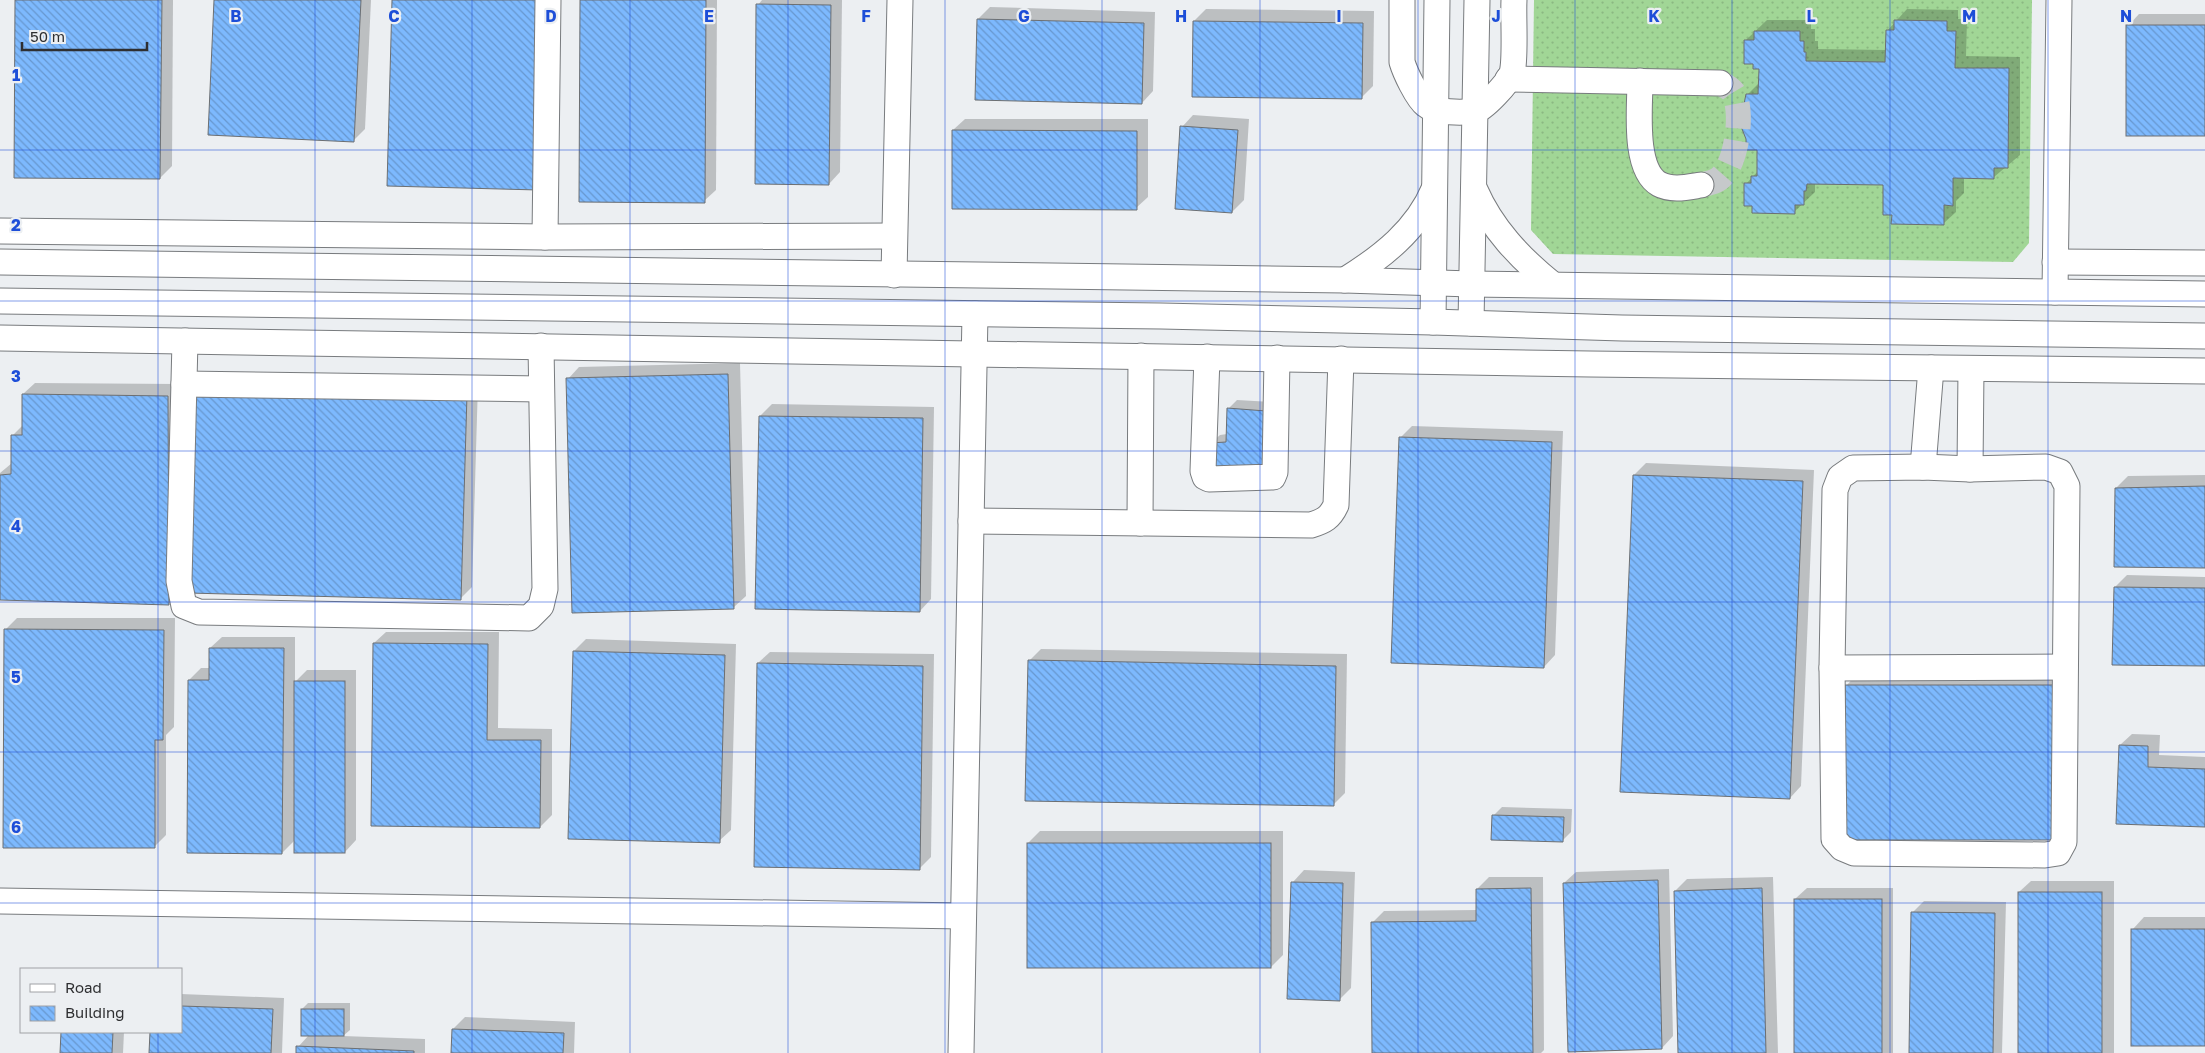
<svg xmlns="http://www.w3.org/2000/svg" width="2205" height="1053" viewBox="0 0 2205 1053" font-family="'Golos Text',sans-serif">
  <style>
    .grass { fill: url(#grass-dots) }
    .shadow { fill: #0003 }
    .building { fill: url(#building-back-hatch); stroke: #6c6f72 }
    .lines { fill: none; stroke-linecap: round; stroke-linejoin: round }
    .minor-tunnel { stroke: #c6c9cb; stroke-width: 25; stroke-dasharray: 25 12; stroke-linecap: butt }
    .minor-casing { stroke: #787b7e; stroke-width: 27 }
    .minor { stroke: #fff; stroke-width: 25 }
    .grid { fill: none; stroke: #1d4ed8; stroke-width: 1; stroke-opacity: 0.55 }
    .grid-label { font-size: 16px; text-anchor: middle; font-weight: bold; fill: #1d4ed8; stroke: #eceff2; stroke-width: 4.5; stroke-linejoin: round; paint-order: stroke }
  </style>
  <defs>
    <pattern id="grass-dots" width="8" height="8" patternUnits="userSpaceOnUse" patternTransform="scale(1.25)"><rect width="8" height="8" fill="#a1d696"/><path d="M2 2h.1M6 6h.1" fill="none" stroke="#8bb882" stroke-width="1.8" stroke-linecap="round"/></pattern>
    <pattern id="building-back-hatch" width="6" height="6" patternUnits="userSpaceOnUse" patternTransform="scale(1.25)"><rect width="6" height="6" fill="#7db9fe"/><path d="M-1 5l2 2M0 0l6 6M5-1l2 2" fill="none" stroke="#6797ce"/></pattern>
  </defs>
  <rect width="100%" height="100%" fill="#eceff2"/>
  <polygon class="grass" points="1534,0 2032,0 2029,243 2013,262 1553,254 1531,230"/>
  <g class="shadow">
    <polygon points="16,0 173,0 172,166 160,178"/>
    <polygon points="215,0 371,0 365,129 353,141"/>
    <polygon points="581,0 717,0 716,190 704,201"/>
    <polygon points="762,0 842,0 840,172 829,184 758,5"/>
    <polygon points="990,7 1155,12 1153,91 1142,103 978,19"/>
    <polygon points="1206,9 1374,11 1373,86 1361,98 1194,21"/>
    <polygon points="1907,9 1958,10 1958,19 1967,19 1966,56 2020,57 2020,155 1994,177 1964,177 1964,193 1956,201 1956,212 1944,223 1893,214 1885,184 1815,183 1815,192 1794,212 1753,205 1746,184 1759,170 1759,148 1747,95 1760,82 1760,68 1746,40 1767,20 1811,20 1811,29 1815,29 1815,41 1818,41 1818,49 1887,50 1887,31"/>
    <polygon points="2139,14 2205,14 2205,134 2128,26"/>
    <polygon points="1193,115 1249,119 1244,200 1232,212 1182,127"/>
    <polygon points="965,119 1148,119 1148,197 1136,208 953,130"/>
    <polygon points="740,363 746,596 734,607 568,379 579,367"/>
    <polygon points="35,383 179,384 180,592 168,604 0,599 0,473 12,463 12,436 23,425 23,394"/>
    <polygon points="478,383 472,587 460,599 190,591"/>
    <polygon points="1237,400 1274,402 1273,463 1211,443 1220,435 1227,434 1228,409"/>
    <polygon points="772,404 934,407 931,599 920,611 760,416"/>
    <polygon points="1412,426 1563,431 1555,655 1544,667 1401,437"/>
    <polygon points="1646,463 1814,470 1801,786 1790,798 1634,475"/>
    <polygon points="2205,475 2205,567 2116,488 2128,476"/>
    <polygon points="2127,575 2205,577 2205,665 2115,587"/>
    <polygon points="17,618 175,618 174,727 166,735 166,835 154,847 5,630"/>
    <polygon points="386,632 499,632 498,728 552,729 552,815 540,827 374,643"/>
    <polygon points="222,637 295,637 295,682 307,670 356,670 356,840 345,852 296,839 282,853 189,680 201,668 210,668 210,648"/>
    <polygon points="586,639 736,644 731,830 719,841 574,651"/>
    <polygon points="1041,649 1347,654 1345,793 1333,805 1029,661"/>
    <polygon points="770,652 934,654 931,857 919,869 758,663"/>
    <polygon points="1858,673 2067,673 2067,827 1847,685"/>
    <polygon points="2132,734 2160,735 2159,755 2205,757 2205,826 2120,745"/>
    <polygon points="1502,807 1572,809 1571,832 1562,841 1494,815"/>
    <polygon points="1040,831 1283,831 1283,955 1271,967 1028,843"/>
    <polygon points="1669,869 1673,1036 1662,1048 1564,883 1576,872"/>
    <polygon points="1304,870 1355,872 1351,988 1339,1000 1293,882"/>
    <polygon points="1489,877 1543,877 1544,1050 1541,1053 1373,1053 1372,923 1384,911 1477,910 1477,889"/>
    <polygon points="1773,877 1778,1053 1679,1053 1675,891 1687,879"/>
    <polygon points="2031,881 2114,881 2114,1053 2019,1053 2019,892"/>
    <polygon points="1807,888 1893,888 1893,1053 1795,1053 1795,899"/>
    <polygon points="1924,901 2006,902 2002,1053 1910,1053 1912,913"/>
    <polygon points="2144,917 2205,917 2205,1045 2133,929"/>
    <polygon points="181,994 284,998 282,1053 150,1053 151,1032 181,1032"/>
    <polygon points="308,1003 350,1003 350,1030 343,1036 425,1039 425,1053 297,1053 298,1047 309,1035 302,1009"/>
    <polygon points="465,1017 575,1022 574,1053 452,1053 453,1029"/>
    <polygon points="62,1032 124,1032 123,1053 61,1053"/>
  </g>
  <g class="building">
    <polygon points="15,0 162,0 160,179 14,178"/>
    <polygon points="214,0 361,0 354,142 208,135"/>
    <polygon points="392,0 543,0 538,190 387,186"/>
    <polygon points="580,0 706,0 705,203 579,202"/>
    <polygon points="756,4 831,5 829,185 755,184"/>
    <polygon points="977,19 1144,23 1142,104 975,100"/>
    <polygon points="1894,20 1947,21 1947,31 1956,31 1955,68 2009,68 2008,168 1994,168 1994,179 1953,178 1953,206 1944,205 1944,225 1891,224 1892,215 1883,215 1883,185 1807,184 1806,191 1804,191 1804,205 1795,205 1795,214 1752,213 1752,206 1744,206 1744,183 1751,183 1751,176 1757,176 1757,150 1746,150 1746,139 1740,124 1746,94 1758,94 1759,69 1753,69 1753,64 1744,64 1744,40 1754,40 1754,31 1800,31 1800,41 1804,41 1804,52 1806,52 1806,61 1885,62 1886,30 1894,30"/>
    <polygon points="1193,21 1363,23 1362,99 1192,97"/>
    <rect x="2126" y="25" width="79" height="111"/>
    <polygon points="1180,126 1238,130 1232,213 1175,209"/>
    <polygon points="952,130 1137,131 1137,210 952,209"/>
    <polygon points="728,374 734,609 572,613 566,378"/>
    <polygon points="194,386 467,394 461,600 188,593"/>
    <polygon points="22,394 168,396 169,605 0,600 0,475 11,474 11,435 22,435"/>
    <polygon points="1227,408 1266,411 1265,473 1209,473 1210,443 1226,442"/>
    <polygon points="759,416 923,418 920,612 755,609"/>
    <polygon points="1399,437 1552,442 1544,668 1391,663"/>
    <polygon points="1633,475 1803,481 1790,799 1620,792"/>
    <polygon points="2205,486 2205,568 2114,567 2115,488"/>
    <polygon points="2114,587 2205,588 2205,666 2112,665"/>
    <polygon points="4,629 164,630 163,740 155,740 155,848 3,848"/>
    <polygon points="373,643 488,644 487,740 541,740 540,828 371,826"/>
    <polygon points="209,648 284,648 282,854 187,853 188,680 209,680"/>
    <polygon points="573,651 725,655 720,843 568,839"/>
    <polygon points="1028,660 1336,666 1334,806 1025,801"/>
    <polygon points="757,663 923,666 920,870 754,867"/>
    <rect x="294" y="681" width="51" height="172"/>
    <rect x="1845" y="685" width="211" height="155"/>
    <polygon points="2119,745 2148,746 2148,767 2205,769 2205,827 2116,824"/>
    <polygon points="1492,815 1564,817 1563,842 1491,840"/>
    <rect x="1027" y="843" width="244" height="125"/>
    <polygon points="1658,880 1662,1049 1568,1052 1563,883"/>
    <polygon points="1291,882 1343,883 1340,1001 1287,999"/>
    <polygon points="1531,888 1533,1053 1372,1053 1371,922 1476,921 1476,889"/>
    <polygon points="1762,888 1766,1053 1678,1053 1674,891"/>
    <rect x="2018" y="892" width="84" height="161"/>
    <rect x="1794" y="899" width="88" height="154"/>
    <polygon points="1911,912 1995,913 1993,1053 1909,1053"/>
    <rect x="2131" y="929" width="74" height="117"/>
    <polygon points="181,1006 273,1009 271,1053 149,1053 150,1032 181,1032"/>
    <rect x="301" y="1009" width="43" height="27"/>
    <polygon points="452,1029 564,1033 563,1053 451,1053"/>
    <polygon points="61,1032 113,1032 112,1053 60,1053"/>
    <polygon points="296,1046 414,1051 414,1053 296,1053"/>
  </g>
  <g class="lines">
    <path class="minor-tunnel" d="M 1701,185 C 1709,183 1717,182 1722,176 C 1737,161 1744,110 1733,92 C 1730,88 1724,85 1720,83"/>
    <defs>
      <g id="minor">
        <path d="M 1402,0 L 1402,62 C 1405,72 1417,98 1426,105 C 1435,113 1463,113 1475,111 C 1484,109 1508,83 1512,73 C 1516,59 1513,17 1514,0"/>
        <polyline points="1508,79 1720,83"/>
        <path d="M 1640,81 C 1640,107 1633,169 1659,184 C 1672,191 1688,187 1701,185"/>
        <path d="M 1475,190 C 1492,229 1520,258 1552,284"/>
        <polyline points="0,231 545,237 894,236"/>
        <polyline points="545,237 548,0"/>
        <polyline points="0,262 1345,280 1471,284 2205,294"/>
        <polyline points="2055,262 2205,263"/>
        <polyline points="894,275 900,0"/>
        <path d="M 1345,280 C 1382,257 1417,230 1434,189"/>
        <polyline points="2055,292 2059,0"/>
        <polyline points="0,301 1161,316 1433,322 1622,328 2205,336"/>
        <polyline points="1433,322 1437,0"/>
        <polyline points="1471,323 1477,0"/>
        <polyline points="0,338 1590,364 2205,371"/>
        <polyline points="185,341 179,581 184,606 199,612 529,618 541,606 545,589 541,346"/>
        <polyline points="1207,357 1203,471 1205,477 1209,479 1273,477 1275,472 1277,358"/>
        <polyline points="184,384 541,389"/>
        <polygon points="1923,467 1970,469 2046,467 2060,472 2067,486 2064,842 2058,853 2045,855 1854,853 1842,848 1834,839 1832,668 1835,490 1840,477 1853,468"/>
        <polyline points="1923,467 1931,368"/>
        <polyline points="1970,469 1971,369"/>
        <path d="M 971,521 L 1311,525 C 1324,521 1330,518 1336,505 L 1341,359"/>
        <polyline points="1140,523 1141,356"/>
        <polyline points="1832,668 2065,667"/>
        <polyline points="0,901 963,916"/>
        <polyline points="961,1053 975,314"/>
      </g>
    </defs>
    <use href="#minor" class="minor-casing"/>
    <use href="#minor" class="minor"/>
  </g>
  <path class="grid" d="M 158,0 L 158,969M 315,0 L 315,1053M 472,0 L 472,1053M 630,0 L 630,1053M 788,0 L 788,1053M 945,0 L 945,1053M 1102,0 L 1102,1053M 1260,0 L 1260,1053M 1418,0 L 1418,1053M 1575,0 L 1575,1053M 1732,0 L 1732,1053M 1890,0 L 1890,1053M 2048,0 L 2048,1053M 0,150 L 2205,150M 0,301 L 2205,301M 0,451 L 2205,451M 0,602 L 2205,602M 0,752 L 2205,752M 0,903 L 2205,903M 158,1032 L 158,1053"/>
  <g class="grid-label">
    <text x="236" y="22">B</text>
    <text x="394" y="22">C</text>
    <text x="551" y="22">D</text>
    <text x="709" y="22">E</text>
    <text x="866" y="22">F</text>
    <text x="1024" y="22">G</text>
    <text x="1181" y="22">H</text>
    <text x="1339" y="22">I</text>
    <text x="1496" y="22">J</text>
    <text x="1654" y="22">K</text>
    <text x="1811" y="22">L</text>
    <text x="1969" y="22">M</text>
    <text x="2126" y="22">N</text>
    <text x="16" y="81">1</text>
    <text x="16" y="231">2</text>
    <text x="16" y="382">3</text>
    <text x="16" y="532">4</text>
    <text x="16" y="683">5</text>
    <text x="16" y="833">6</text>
  </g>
  <rect x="20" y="968" width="162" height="65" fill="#eceff2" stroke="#a0a2a5"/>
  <rect x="30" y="984" width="25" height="8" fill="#ffffff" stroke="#a0a2a5"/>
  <text x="65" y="993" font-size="15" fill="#2e2f31">Road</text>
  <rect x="30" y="1006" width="25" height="15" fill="url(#building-back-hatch)" stroke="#a0a2a5"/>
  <text x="65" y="1018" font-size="15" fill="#2e2f31">Building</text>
  <path d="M22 42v8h125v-8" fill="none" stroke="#2e2f31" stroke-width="2.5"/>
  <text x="30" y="42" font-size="15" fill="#2e2f31" stroke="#eceff2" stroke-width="4" paint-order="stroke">50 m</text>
</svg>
